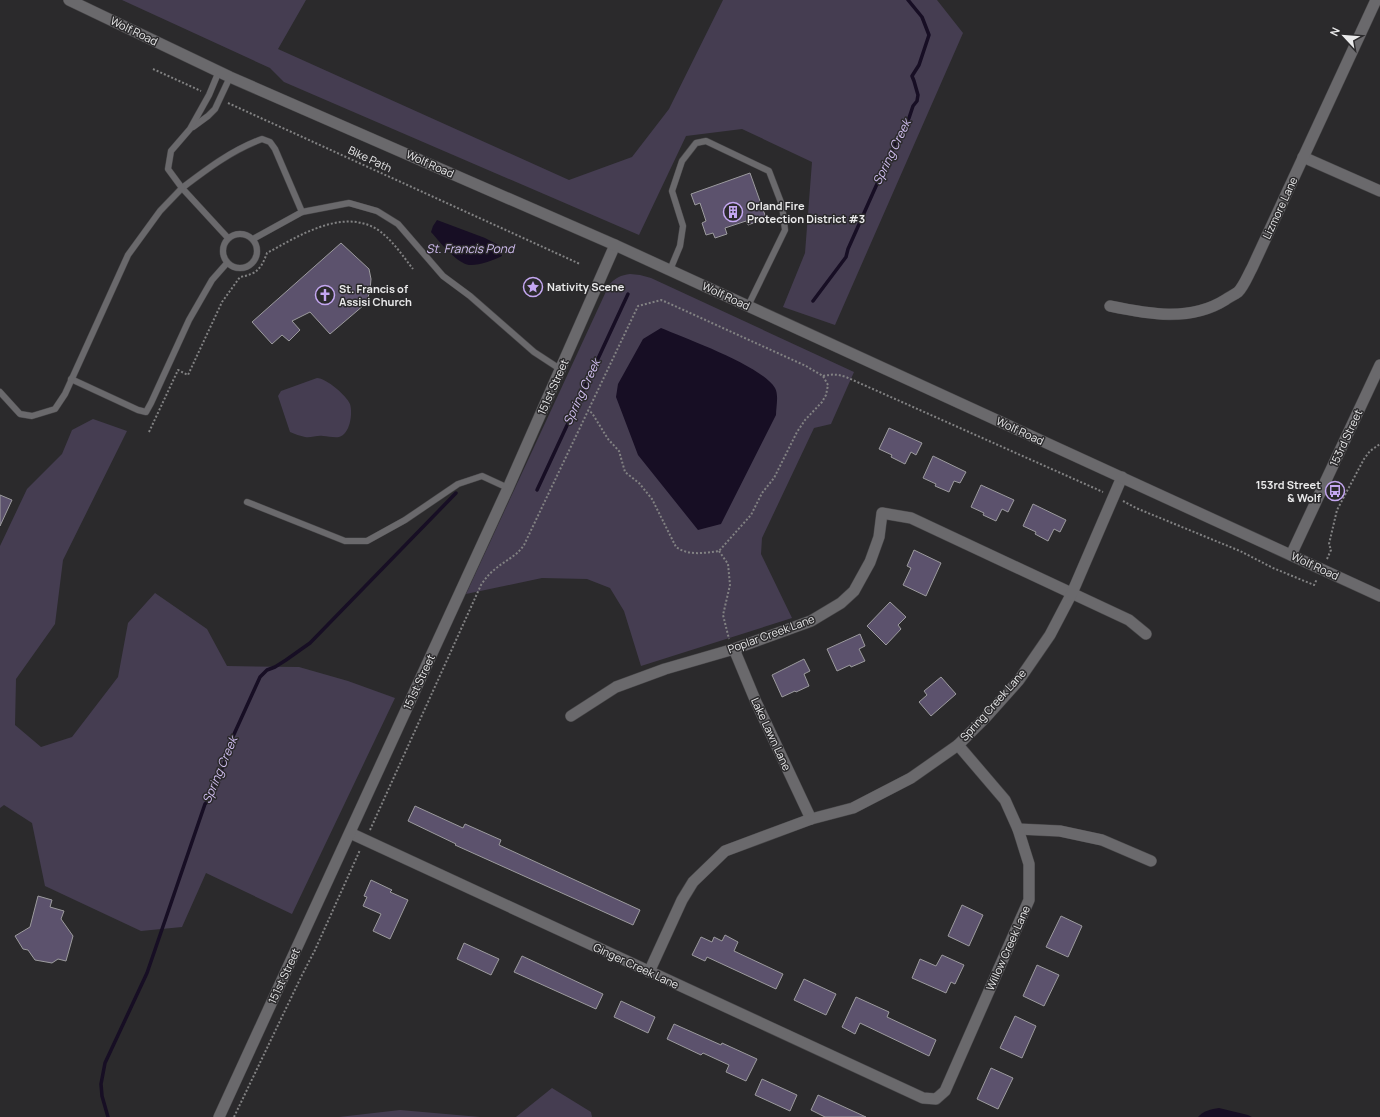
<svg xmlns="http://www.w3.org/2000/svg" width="1380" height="1117" viewBox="0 0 1380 1117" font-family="Manrope,sans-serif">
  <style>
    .green { fill: #453d51 }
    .water { fill: #170e24 }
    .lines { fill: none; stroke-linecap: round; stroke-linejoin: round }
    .stream { stroke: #170e24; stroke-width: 3.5 }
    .building { fill: #5c526d; stroke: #9c9b9e }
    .service-casing { stroke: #474648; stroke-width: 7 }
    .minor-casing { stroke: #474648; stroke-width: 12 }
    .tertiary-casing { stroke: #474648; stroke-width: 12 }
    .secondary-casing { stroke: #474648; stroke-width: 12 }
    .path { stroke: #828283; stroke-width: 2; stroke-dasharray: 2 2; stroke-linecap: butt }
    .service { stroke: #6a696c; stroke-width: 6 }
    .minor { stroke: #6a696c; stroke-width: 11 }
    .tertiary { stroke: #6a696c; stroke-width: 11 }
    .secondary { stroke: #6a696c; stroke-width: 11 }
    .labels { text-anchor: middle; stroke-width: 3; stroke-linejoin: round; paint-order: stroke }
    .street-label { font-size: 11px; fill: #eaeaeb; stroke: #2b2a2c }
    .poi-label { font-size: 11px; font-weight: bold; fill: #eaeaeb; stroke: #2b2a2c; text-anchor: start }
    .water-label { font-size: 12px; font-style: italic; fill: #d2bff2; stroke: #2b2a2c }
  </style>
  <rect width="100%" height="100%" fill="#2b2a2c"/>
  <g class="green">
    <polygon points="122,0 306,0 278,49 569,180 632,157 669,109 723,0 937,0 963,33 835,325 783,307 805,253 812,162 742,129 686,136 639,235 284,82 270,68"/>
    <path d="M 630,274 L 640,275 L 651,278 L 854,372 L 831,424 L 814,428 L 762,538 L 761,554 L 792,618 L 641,666 L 624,611 L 610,588 L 587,579 L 542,578 L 466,594 L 609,285 C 615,278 621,275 630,274 Z"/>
    <path d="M 317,378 C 326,378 347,396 350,404 C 353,414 350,434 339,437 C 334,438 328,436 323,436 C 317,435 311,438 305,437 C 300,436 295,434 290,432 L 278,396 L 281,391 Z"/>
    <polygon points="93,419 127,431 63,560 55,624 16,679 15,725 41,747 72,737 118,677 128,623 155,593 207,629 227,666 299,667 348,681 395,698 292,914 206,873 182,927 141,931 45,886 32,823 4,805 0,808 0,546 27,489 62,454 72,430"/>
    <polygon points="552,1088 591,1112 592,1117 516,1117"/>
    <polygon points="400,1110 480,1117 339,1117"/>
  </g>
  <g class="water">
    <path d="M 437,220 L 485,238 L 500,246 L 502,256 C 494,260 478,266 469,265 C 456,263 439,241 431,232 L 433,226 Z"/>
    <path d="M 661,328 C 687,339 762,366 775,388 C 779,395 776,407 776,415 L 721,524 L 698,530 L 638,455 L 616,397 L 618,384 L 643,339 Z"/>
    <path d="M 1219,1108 L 1248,1115 L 1252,1117 L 1198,1117 C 1203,1111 1211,1109 1219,1108 Z"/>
  </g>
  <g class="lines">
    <g class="stream">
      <polyline points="813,301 846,257 848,249 893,148 909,118 913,106 917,101 918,95 914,81 912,76 919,65 929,35 922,17 908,0"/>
      <polyline points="537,490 628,294"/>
      <polyline points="108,1117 102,1096 101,1084 105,1063 147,973 205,804 208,801 230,750 230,743 260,677 267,670 275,667 286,660 310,643 456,493"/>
    </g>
  </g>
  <g class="building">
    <polygon points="750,173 766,218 748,225 746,221 725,228 727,234 715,238 713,233 706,235 702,223 706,221 700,203 695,205 691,194"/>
    <polygon points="341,243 369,269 371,279 370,290 367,301 364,305 330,334 310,312 292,321 300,330 289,341 282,335 272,344 252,322"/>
    <polygon points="889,428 922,443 916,455 911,452 905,464 891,457 892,455 879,449"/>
    <polygon points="933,456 966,472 960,483 954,481 949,492 935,486 936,484 923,478"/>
    <polygon points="981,485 1014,500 1008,512 1002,509 996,521 983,515 984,513 971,507"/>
    <polygon points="0,495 12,500 0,526"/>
    <polygon points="1033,504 1066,520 1060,532 1054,529 1048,541 1035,534 1036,532 1023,526"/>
    <polygon points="914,550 941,563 926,596 903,585 911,568 907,566"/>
    <polygon points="890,602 906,617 898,625 901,629 886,645 867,626"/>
    <polygon points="860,634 865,646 859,649 865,661 851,667 850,665 837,671 827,649"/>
    <polygon points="804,659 810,671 804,674 809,686 796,692 795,691 782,697 772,675"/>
    <polygon points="941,677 956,694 931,716 919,702 927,695 924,691"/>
    <polygon points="415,806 463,828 465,824 501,840 499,845 640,910 633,925 455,845 456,844 408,821"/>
    <polygon points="371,880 392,890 390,892 408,900 390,939 373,931 381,914 363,906 367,897 364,896"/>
    <polygon points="38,896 52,900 50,907 64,911 61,919 73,936 66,961 58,959 52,963 35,960 28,950 23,949 15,936 30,927"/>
    <polygon points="962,905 983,915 969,946 948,936"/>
    <polygon points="1061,916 1082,926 1068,957 1046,947"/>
    <polygon points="725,935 738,942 734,951 783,974 776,989 707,957 705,961 692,955 701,937 712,942 714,937 722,941"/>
    <polygon points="464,943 499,959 491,975 457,959"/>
    <polygon points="942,955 964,965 955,984 951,982 946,993 912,978 920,959 936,966"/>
    <polygon points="522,956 603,994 596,1009 514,972"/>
    <polygon points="1037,965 1059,975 1044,1006 1023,996"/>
    <polygon points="804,979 836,994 826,1015 794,1000"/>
    <polygon points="856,997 889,1012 887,1017 936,1040 929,1056 860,1023 855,1034 842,1027"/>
    <polygon points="621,1001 655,1017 648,1033 614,1017"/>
    <polygon points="1015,1016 1036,1026 1022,1058 1000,1048"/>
    <polygon points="674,1024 721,1045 722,1043 757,1059 746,1081 726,1072 729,1065 703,1053 701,1055 667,1039"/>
    <polygon points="991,1068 1013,1078 998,1109 977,1099"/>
    <polygon points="762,1079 797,1095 790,1111 755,1095"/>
    <polygon points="818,1095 866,1117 825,1117 811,1110"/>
  </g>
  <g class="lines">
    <defs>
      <g id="service">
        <polyline points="193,127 208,116 215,109 230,77"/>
        <circle cx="240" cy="251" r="17"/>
        <path d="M 228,238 L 182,188 C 207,169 232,150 262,139 L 270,142 L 275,149 L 302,212"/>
        <polyline points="253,239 302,212 349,203 377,211 398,224 443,276 470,296 534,352 560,369"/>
        <polyline points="670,270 680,246 683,226 672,191 682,161 696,143 706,141 769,171 782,205 785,230 748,306"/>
        <polyline points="71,379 138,410 146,412 151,403 189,320 212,280 227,263"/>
        <polyline points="0,392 20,414 32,416 55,409 65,394 128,255 160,211 182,188 168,169 171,151 190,129 209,95 219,71"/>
        <polyline points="247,502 345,541 367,541 405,520 458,484 482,476 508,488"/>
      </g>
      <g id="minor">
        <polyline points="1303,157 1380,191"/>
        <path d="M 1110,306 C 1148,314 1190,322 1225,300 C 1229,297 1234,295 1238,292 C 1244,286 1248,275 1252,268 L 1376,0"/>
        <polyline points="734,649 756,702 811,819"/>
        <polyline points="571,716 616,687 665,669 734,649 811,621 841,603 854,591 870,562 879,537 882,513 911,518 1129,620 1146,634"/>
        <polyline points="1018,829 1060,831 1102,840 1151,861"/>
        <polyline points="350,833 923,1098 936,1099 945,1091 1029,900 1029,864 1018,829 1005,800 958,745"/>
        <polyline points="649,972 682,900 693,882 725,851 811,819 853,808 911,778 958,745 986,717 1019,680 1050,635 1072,593 1122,477"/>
      </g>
      <g id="tertiary">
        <polyline points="1291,555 1380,365"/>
        <polyline points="219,1117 508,488 615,245"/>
      </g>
      <polyline id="secondary" points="69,0 230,77 615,245 1380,596"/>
    </defs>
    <use href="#service" class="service-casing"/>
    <use href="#minor" class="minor-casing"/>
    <use href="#tertiary" class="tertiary-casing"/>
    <use href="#secondary" class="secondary-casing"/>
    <g class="path">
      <polyline points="153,69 201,91"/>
      <polyline points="228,103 580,264"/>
      <path d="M 823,376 C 832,374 837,374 846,377 L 1103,492"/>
      <path d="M 149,432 L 178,370 L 188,375 L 222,302 L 240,277 C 257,274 261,269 267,253 C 297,237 338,210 373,227 C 389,235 402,255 413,269"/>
      <polyline points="1123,501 1136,508 1240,551 1273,568 1314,585 1317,579"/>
      <polyline points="719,551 728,564 730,585 723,615 729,639"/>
      <polyline points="1327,559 1331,550 1329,544 1337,510 1364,459 1370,451 1380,444"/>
      <path d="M 370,830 L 481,585 C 485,579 489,574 494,570 C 504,561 516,557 524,545 L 638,306 L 661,300 L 666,302 L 806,366 L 823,376 L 828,385 L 826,395 L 822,402 L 805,420 L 797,432 L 774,478 L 762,493 L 751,515 L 719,551 C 704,553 689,556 676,547 L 652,499 L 639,483 L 625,472 L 619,451 L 608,439 L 592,413 L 588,410"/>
      <polyline points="234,1117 302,975 315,950 360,850"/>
    </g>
    <use href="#service" class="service"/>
    <use href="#minor" class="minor"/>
    <use href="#tertiary" class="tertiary"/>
    <use href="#secondary" class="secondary"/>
  </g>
  <defs>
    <symbol id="building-ring" viewBox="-11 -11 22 22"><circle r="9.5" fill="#2b2a2c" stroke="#c4a7f1" stroke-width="1.5"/><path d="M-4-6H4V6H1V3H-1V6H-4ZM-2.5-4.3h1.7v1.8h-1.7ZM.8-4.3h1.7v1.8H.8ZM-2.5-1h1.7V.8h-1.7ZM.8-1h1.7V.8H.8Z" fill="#c4a7f1"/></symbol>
    <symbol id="sight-ring" viewBox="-11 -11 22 22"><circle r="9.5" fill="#2b2a2c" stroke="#c4a7f1" stroke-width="1.5"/><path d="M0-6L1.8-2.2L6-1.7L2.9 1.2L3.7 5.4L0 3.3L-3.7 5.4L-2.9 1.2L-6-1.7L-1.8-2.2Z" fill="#c4a7f1"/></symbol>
    <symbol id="church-ring" viewBox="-11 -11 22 22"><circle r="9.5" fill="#2b2a2c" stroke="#c4a7f1" stroke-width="1.5"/><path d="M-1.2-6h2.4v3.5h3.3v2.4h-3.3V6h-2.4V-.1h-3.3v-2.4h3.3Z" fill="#c4a7f1"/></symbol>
    <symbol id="bus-ring" viewBox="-11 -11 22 22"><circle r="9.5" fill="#2b2a2c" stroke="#c4a7f1" stroke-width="1.5"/><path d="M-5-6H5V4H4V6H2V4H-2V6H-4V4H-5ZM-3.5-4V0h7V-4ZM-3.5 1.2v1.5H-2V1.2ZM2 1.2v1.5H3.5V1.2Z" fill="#c4a7f1"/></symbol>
  </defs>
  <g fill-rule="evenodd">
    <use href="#building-ring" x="722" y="201" width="22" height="22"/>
    <use href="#sight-ring" x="522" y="276" width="22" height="22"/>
    <use href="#church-ring" x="314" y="284" width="22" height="22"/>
    <use href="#bus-ring" x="1324" y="480" width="22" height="22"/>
  </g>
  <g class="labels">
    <g class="street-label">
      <text transform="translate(134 31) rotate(26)" y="4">Wolf Road</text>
      <text transform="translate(370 159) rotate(25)" y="4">Bike Path</text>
      <text transform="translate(430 164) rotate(24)" y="4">Wolf Road</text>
      <text transform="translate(1280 208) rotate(-65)" y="4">Lizmore Lane</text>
      <text transform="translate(726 296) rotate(25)" y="4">Wolf Road</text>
      <text transform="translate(553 387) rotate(-66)" y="4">151st Street</text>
      <text transform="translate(1020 431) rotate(25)" y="4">Wolf Road</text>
      <text transform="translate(1346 438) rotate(-65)" y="4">153rd Street</text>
      <text transform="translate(1315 566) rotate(25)" y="4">Wolf Road</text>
      <text transform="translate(771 634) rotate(-20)" y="4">Poplar Creek Lane</text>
      <text transform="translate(419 682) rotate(-65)" y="4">151st Street</text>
      <text transform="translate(993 705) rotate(-48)" y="4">Spring Creek Lane</text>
      <text transform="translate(771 734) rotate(65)" y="4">Lake Lawn Lane</text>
      <text transform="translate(1008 948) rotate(-66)" y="4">Willow Creek Lane</text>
      <text transform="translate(636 966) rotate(25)" y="4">Ginger Creek Lane</text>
      <text transform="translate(284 976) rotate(-65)" y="4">151st Street</text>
    </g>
    <g class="poi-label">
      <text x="747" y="210">Orland Fire<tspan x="747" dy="13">Protection District #3</tspan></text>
      <text x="547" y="291">Nativity Scene</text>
      <text x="339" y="293">St. Francis of<tspan x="339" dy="13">Assisi Church</tspan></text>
      <text x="1321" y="489" text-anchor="end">153rd Street<tspan x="1321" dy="13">&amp; Wolf</tspan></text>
    </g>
    <g class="water-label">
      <text transform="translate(892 152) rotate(-64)" y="4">Spring Creek</text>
      <text x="470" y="253">St. Francis Pond</text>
      <text transform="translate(582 392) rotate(-65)" y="4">Spring Creek</text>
      <text transform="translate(220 770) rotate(-67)" y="4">Spring Creek</text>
    </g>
  </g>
  <g transform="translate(1344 36) rotate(296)" stroke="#2b2a2c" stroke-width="3" paint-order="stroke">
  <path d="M0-3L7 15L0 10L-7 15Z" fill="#eaeaeb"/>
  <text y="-6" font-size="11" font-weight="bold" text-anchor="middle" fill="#eaeaeb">N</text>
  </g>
</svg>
